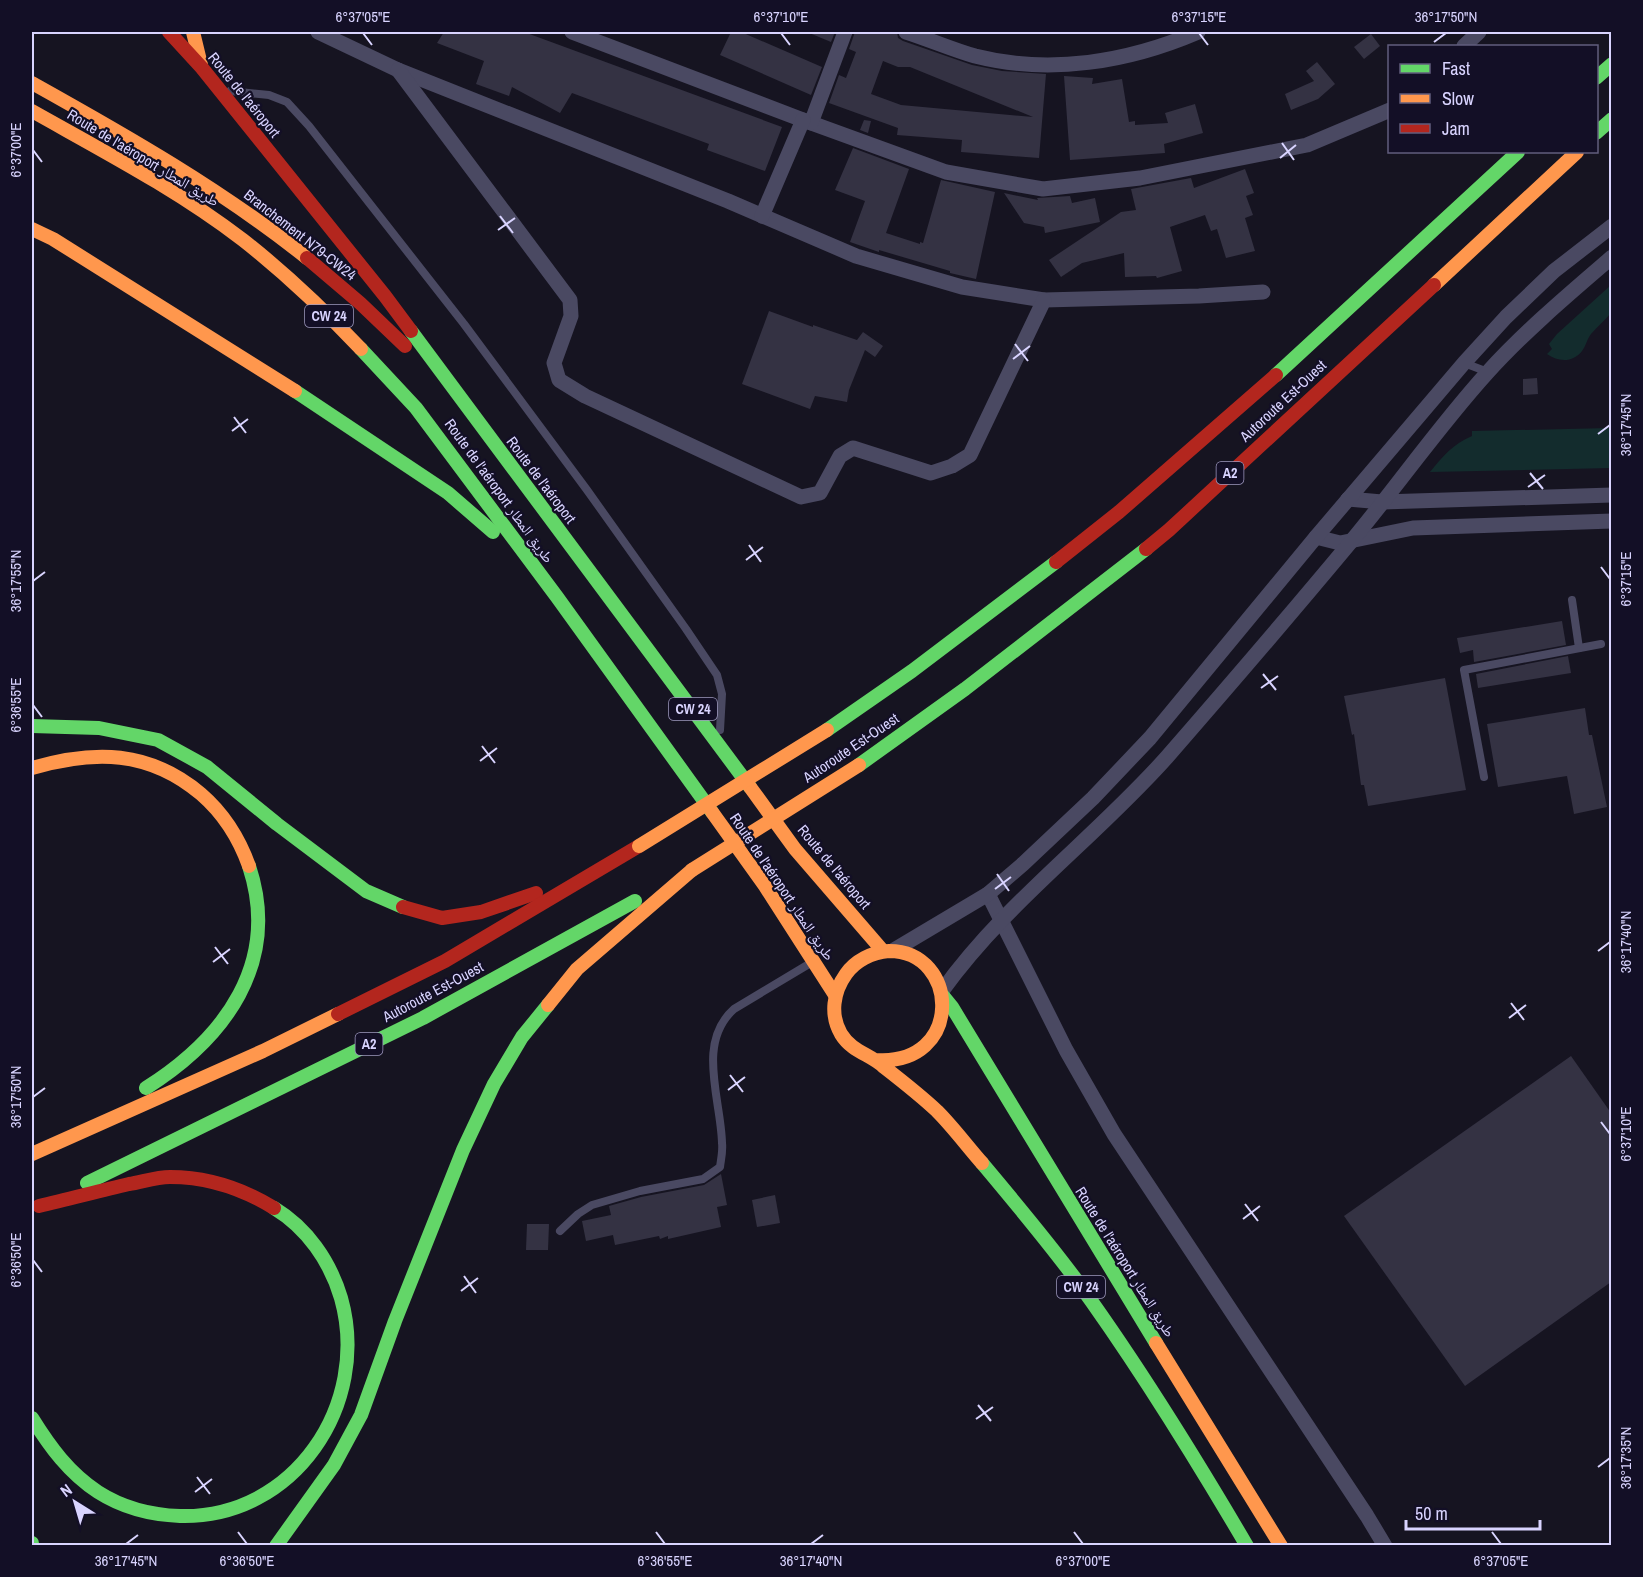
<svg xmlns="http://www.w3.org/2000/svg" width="1643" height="1577" viewBox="0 0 1643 1577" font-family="'Archivo Narrow','Noto Naskh Arabic',sans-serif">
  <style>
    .green { fill: #132c2d }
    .building { fill: #343243; fill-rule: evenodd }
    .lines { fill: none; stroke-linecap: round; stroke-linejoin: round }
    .lane { stroke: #4a4962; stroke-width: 8 }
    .street { stroke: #4a4962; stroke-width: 15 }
    .fast { stroke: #63d668; stroke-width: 14 }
    .slow { stroke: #ff974d; stroke-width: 14 }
    .jam { stroke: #b3261e; stroke-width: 14 }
    .slow-bridge { stroke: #ff974d; stroke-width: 14 }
    .ticks { fill: none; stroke: #d9d4ff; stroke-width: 2 }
    .labels { text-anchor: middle; stroke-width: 4.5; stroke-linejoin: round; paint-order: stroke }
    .shield { fill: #130f26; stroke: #9e99be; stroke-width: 1.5 }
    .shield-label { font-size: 14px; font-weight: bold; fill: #d9d4ff }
    .street-label { font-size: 15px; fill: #d9d4ff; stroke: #130f26 }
    .neatline { fill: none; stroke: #d9d4ff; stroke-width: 2 }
    .ticks-label { font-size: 15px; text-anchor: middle; fill: #d9d4ff }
  </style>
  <rect width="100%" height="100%" fill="#161421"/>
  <g class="green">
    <path d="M 1611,285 L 1611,313 C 1605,320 1597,327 1591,334 C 1587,339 1586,346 1582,351 C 1573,363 1558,362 1547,354 L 1552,349 L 1549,344 L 1557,334 Z"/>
    <path d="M 1611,428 L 1611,468 L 1430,472 C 1443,456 1453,444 1472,436 L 1472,431 Z"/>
  </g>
  <g class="building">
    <polygon points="444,32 524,32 782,127 765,171 707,150 709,144 572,93 560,113 512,87 509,96 476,84 484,61 437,43"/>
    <polygon points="731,32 741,32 822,67 811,95 720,55"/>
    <polygon points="807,32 835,32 831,42"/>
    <path d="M 855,32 L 897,32 L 898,38 L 903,41 L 972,65 L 1002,71 L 1046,74 L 1039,158 L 961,152 L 962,140 L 897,135 L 898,128 L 829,103 L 839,75 L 846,78 L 856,52 L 849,49 ZM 883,61 L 898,67 L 910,67 L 1033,117 L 901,105 L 871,94 Z"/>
    <polygon points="1371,34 1380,46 1364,59 1354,47"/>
    <polygon points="1317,62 1335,84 1318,99 1291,110 1285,94 1314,81 1306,71"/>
    <polygon points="1064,76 1093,78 1092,84 1122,79 1129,122 1135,121 1135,125 1168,123 1165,113 1195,104 1203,133 1164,144 1165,153 1070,160"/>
    <polygon points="864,120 871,121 868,133 860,130"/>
    <polygon points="853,148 909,169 886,233 920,244 920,242 923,243 941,180 995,192 976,279 950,273 950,271 879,250 879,252 850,242 865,201 835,190"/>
    <polygon points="1245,169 1254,193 1246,196 1253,215 1245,218 1255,251 1226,258 1217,229 1211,231 1205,215 1170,227 1182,271 1157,278 1156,276 1125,277 1124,253 1082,263 1061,277 1049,260 1121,212 1136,210 1131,189 1191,178 1194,188"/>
    <polygon points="1004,193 1038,200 1037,198 1070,196 1072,203 1095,198 1100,222 1045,233 1044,227 1024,223"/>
    <polygon points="769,311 813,327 813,325 857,340 863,332 883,346 875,357 865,350 849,390 847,402 815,396 810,409 742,384"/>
    <polygon points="1537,378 1538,394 1523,395 1523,379"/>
    <polygon points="1562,621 1566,645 1474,662 1473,650 1460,653 1457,638"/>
    <polygon points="1568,656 1571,673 1478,688 1476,674"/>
    <polygon points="1445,678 1466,790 1368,806 1364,785 1361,785 1354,734 1352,735 1344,696"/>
    <polygon points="1585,708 1589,735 1592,735 1607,807 1574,814 1567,776 1498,787 1487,724"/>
    <polygon points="1571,1056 1611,1113 1611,1282 1465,1386 1344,1216"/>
    <polygon points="721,1174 727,1205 717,1207 721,1227 668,1239 668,1236 660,1239 659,1236 615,1245 613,1235 586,1241 582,1221 611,1215 609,1206 641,1197 704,1185"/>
    <polygon points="775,1195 780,1223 757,1227 752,1200"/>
    <polygon points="527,1224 549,1224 548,1250 526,1250"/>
  </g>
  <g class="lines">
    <g class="lane">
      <polyline points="230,91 269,95 287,102 309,126 464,324 587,490 686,629 717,675 722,694 720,730"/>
      <polyline points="1464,363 1488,372"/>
      <polyline points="1572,600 1579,648"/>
      <polyline points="1484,777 1464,670 1601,644"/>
      <path d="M 560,1231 L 578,1214 L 592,1205 L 640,1191 L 703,1179 L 720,1167 C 721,1159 723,1151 722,1143 C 721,1099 696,1043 734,1009 L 809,964"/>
    </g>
    <g class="street">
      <polyline points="318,32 398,70 728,201 856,256 962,287 1044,300 1199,296 1263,292"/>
      <polyline points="572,32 803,120 946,172 1043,189 1140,178 1307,145 1390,110"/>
      <path d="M 906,32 C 928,39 951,49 975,56 C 1050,75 1128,62 1198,32"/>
      <polyline points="1464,46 1479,32"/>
      <polyline points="398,70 570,300 571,316 554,363 559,380 585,396 801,497 820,493 840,456 853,448 931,473 952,466 970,455 1044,300"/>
      <polyline points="811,123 845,32"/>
      <polyline points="762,216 803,120"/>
      <polyline points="1348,499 1382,502 1612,495"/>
      <polyline points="1316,537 1340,543 1413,528 1612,521"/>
      <polyline points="988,894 1066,1050 1114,1134 1367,1516 1385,1546"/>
      <polyline points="894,950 988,894 1023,864 1093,798 1150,738 1316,537 1464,363 1506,317 1554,271 1612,226"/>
      <path d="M 942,991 C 1005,903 1095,838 1167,757 C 1228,687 1289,616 1349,544 C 1396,488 1438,427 1487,373 C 1525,331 1569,294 1612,257"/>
    </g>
    <g class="fast">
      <polyline points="1596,78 1612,64"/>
      <polyline points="1596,133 1612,119"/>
      <polyline points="411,331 750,787"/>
      <polyline points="361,349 416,408 557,597 712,812"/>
      <polyline points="1276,375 1518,152"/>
      <polyline points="295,391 448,493 493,532"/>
      <polyline points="32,726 99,728 158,740 207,767 277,824 366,891 403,907"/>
      <polyline points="827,730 912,671 1056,562"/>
      <polyline points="859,765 965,689 1146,549"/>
      <polyline points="943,996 952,1007 1156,1343"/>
      <path d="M 146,1088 C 225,1038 281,963 249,866"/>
      <path d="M 982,1163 C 1013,1200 1045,1238 1074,1277 C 1137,1363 1193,1454 1247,1546"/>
      <polyline points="87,1183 423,1018 635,901"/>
      <path d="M 32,1418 C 50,1447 69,1473 98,1492 C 123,1508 152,1515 180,1516 C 294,1519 371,1404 341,1298 C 330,1261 307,1228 274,1208"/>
      <polyline points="32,1543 32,1546"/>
      <polyline points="276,1546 334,1465 361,1415 395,1321 463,1150 494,1084 522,1037 548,1005"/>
    </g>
    <g class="slow">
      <polyline points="193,32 201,65"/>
      <path d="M 32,83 C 127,136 222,190 307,258"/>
      <path d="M 32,111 C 103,151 178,190 243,240 C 285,273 324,310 361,349"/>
      <polyline points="32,229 53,239 295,391"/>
      <polyline points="1434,285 1577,152"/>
      <path d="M 32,768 C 94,750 149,750 201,794 C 223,813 239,838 249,866"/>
      <polyline points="750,787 795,849 883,951"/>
      <polyline points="712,812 765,886 835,995"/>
      <polyline points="548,1005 577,969 692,870"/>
      <path d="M 876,1060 C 964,1066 960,951 889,951 C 872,952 855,961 846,974 C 833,992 830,1015 841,1034 C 852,1052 870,1054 884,1067 C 902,1081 920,1095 937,1111 C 953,1127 967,1146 982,1163"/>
      <polyline points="32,1154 263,1051 338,1014"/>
      <polyline points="1156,1343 1281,1546"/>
    </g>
    <g class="jam">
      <polyline points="169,32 202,68 385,296 411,331"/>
      <polyline points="307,258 360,303 405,346"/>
      <polyline points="1146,549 1169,530 1434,285"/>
      <polyline points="1056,562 1119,512 1276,375"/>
      <polyline points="403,907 442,918 481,912 536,893"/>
      <polyline points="338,1014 445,961 639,846"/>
      <path d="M 39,1206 C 69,1199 99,1191 129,1184 C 142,1182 156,1177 170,1177 C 207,1177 243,1189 274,1208"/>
    </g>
    <g class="slow-bridge">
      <polyline points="639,846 827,730"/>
      <polyline points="692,870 859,765"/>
    </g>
  </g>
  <path class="ticks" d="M 363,33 L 372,45M 781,33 L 790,45M 1199,33 L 1208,45M 1434,42 L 1446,33M 1282,143 L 1294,160M 33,150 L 42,162M 1280,158 L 1296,145M 500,216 L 513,233M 498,230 L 515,218M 1015,344 L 1028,361M 1013,359 L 1030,346M 234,417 L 246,433M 232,431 L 248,419M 1598,434 L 1610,425M 1530,473 L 1543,489M 1528,487 L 1545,475M 749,545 L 761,562M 746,560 L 763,547M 1601,567 L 1610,579M 33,581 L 45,572M 1263,674 L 1276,690M 1261,688 L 1278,676M 33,705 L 42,717M 482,746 L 495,763M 480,761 L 497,748M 997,874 L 1009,891M 995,889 L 1011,877M 215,947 L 228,964M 1598,951 L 1610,942M 213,962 L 230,949M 1511,1003 L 1524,1020M 1509,1018 L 1526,1005M 730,1075 L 743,1092M 728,1090 L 745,1077M 33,1097 L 45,1088M 1601,1122 L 1610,1134M 1245,1204 L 1258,1221M 1243,1219 L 1260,1206M 33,1260 L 42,1272M 464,1276 L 476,1293M 461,1291 L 478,1278M 978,1405 L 991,1421M 976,1419 L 993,1407M 1598,1467 L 1610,1458M 197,1477 L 210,1494M 195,1492 L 212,1479M 238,1532 L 247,1544M 656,1532 L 665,1544M 1074,1532 L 1083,1544M 1492,1532 L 1501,1544M 126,1544 L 138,1535M 811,1544 L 823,1535"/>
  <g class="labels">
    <g class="shield">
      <rect x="305" y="305" width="48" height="22" rx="4.5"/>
      <rect x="1216.5" y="462" width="27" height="22" rx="4.5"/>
      <rect x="669" y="698" width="48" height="22" rx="4.5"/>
      <rect x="355.5" y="1033" width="27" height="22" rx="4.5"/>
      <rect x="1057" y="1276" width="48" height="22" rx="4.5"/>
    </g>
    <g class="shield-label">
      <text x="329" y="321">CW 24</text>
      <text x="1230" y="478">A2</text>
      <text x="693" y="714">CW 24</text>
      <text x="369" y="1049">A2</text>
      <text x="1081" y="1292">CW 24</text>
    </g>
    <g class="street-label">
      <text transform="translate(244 95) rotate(51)" y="5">Route de l'aéroport</text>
      <text transform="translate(143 158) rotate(31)" y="5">Route de l'aéroport طريق المطار</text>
      <text transform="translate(300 235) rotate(38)" y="5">Branchement N79-CW24</text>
      <text transform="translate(1283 401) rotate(-43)" y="5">Autoroute Est-Ouest</text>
      <text transform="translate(541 480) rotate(53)" y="5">Route de l'aéroport</text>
      <text transform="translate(499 491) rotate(54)" y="5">Route de l'aéroport طريق المطار</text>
      <text transform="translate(851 748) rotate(-34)" y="5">Autoroute Est-Ouest</text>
      <text transform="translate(834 867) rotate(50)" y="5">Route de l'aéroport</text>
      <text transform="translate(782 887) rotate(56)" y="5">Route de l'aéroport طريق المطار</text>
      <text transform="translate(433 992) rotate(-28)" y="5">Autoroute Est-Ouest</text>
      <text transform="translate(1125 1262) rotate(58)" y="5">Route de l'aéroport طريق المطار</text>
    </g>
  </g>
  <rect width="1643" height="1577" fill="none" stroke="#130f26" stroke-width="66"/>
  <rect x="1388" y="45" width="210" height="108" fill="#130f26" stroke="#625e7d" stroke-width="1.5"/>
  <rect x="1400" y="64" width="30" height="9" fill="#63d668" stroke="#625e7d" stroke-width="1.5"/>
  <text x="1442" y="75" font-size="18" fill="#d9d4ff">Fast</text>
  <rect x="1400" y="94" width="30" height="9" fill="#ff974d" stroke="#625e7d" stroke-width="1.5"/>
  <text x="1442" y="105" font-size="18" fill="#d9d4ff">Slow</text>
  <rect x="1400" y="124" width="30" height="9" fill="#b3261e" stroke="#625e7d" stroke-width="1.5"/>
  <text x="1442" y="135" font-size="18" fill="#d9d4ff">Jam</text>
  <g transform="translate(75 1502) rotate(323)" stroke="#130f26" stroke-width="4.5" paint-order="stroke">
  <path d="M0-4.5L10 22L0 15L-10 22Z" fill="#d9d4ff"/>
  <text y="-9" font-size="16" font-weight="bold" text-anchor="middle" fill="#d9d4ff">N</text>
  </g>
  <path d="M1406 1520v9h134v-9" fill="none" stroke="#d9d4ff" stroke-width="3"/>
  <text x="1415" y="1520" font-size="18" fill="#d9d4ff" stroke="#130f26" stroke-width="4.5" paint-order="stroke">50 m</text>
  <rect x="33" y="33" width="1577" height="1511" class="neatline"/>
  <g class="ticks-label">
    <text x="363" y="22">6°37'05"E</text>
    <text x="781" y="22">6°37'10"E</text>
    <text x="1199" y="22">6°37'15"E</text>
    <text x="1446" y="22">36°17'50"N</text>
    <text transform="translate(16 150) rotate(-90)" y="5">6°37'00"E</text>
    <text transform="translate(1626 425) rotate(-90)" y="5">36°17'45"N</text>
    <text transform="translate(1626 579) rotate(-90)" y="5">6°37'15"E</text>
    <text transform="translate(16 581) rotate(-90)" y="5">36°17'55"N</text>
    <text transform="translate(16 705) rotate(-90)" y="5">6°36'55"E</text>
    <text transform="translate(1626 942) rotate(-90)" y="5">36°17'40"N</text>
    <text transform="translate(16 1097) rotate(-90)" y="5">36°17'50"N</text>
    <text transform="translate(1626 1134) rotate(-90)" y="5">6°37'10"E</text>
    <text transform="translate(16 1260) rotate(-90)" y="5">6°36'50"E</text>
    <text transform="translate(1626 1458) rotate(-90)" y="5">36°17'35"N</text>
    <text x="126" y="1566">36°17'45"N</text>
    <text x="247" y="1566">6°36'50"E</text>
    <text x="665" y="1566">6°36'55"E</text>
    <text x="811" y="1566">36°17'40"N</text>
    <text x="1083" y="1566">6°37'00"E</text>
    <text x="1501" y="1566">6°37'05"E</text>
  </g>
</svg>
